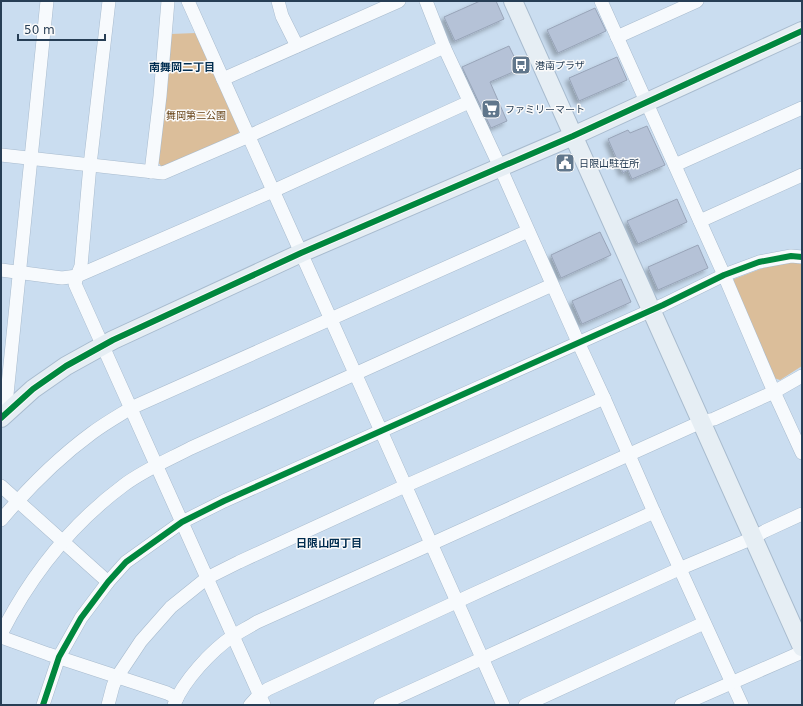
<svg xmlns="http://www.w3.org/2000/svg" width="803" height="706" viewBox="0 0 803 706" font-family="'DejaVu Sans','Noto Sans JP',sans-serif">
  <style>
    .park { fill: #dbbe9a }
    .building { fill: #b5c2d7; stroke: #98a4b8; filter: url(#shadow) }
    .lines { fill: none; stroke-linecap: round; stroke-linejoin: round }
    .street-casing { stroke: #a8bbce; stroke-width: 14 }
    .secondary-casing { stroke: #a8bbce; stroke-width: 20 }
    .street { stroke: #f7fafd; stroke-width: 13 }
    .secondary { stroke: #e6eef4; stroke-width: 18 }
    .cycleway-casing { stroke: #fafafa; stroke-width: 8 }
    .cycleway { stroke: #00873e; stroke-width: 6 }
    .labels { text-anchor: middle; stroke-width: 3; stroke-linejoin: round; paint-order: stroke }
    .poi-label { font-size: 10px; fill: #273e55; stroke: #fafafa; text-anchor: start }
    .park-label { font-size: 10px; fill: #674317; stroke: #fafafa }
    .neighbourhood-label { font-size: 11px; font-weight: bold; fill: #002d50; stroke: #fafafa }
  </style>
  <defs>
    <filter id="shadow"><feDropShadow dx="-3.5" dy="3.5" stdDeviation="2" flood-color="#0004"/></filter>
  </defs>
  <rect width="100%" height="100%" fill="#caddf0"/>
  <g class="park">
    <polygon points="196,33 240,129 238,134 164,166 161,166 158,162 171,34"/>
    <polygon points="792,262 802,263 802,366 780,380 774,378 732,286 734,279 763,268"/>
  </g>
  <g class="building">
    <polygon points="480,1 496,1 504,19 455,41 444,17"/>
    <polygon points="595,8 606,31 558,53 547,30"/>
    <polygon points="509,46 520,69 490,82 507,121 491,128 462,67"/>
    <polygon points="617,57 627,80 579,101 569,78"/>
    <polygon points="647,126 665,165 632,179 628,170 623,173 608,139 628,130 630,133"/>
    <polygon points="677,199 687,222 638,244 627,221"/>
    <polygon points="600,232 611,255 561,278 551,255"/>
    <polygon points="698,245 708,268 658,290 648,267"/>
    <polygon points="621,279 631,302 582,324 572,301"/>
  </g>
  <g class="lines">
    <defs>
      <g id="street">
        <polyline points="109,1 90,165 81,266 77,276 75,284 264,705"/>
        <polyline points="188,1 381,431 503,705"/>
        <polyline points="278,1 282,16 297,46"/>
        <polyline points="426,1 444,47 500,167 578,342 604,398 654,512 742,705"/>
        <polyline points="601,1 724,275 774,392 802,453"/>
        <polyline points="617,37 697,1"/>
        <polyline points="223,79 399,1"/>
        <polyline points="1,155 163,173 249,136 444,47"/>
        <polyline points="675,165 802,108"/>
        <polyline points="151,172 160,96 168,1"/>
        <polyline points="700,221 802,175"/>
        <polyline points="1,270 62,278 77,276 273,191 469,102"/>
        <polyline points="5,414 47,1"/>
        <polyline points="1,486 108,582"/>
        <path d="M 1,520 C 28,488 58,458 92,433 C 104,424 118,416 131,408 L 528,231"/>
        <path d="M 1,634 C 31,575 70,525 124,485 C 144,470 168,460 191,448 L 552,285"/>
        <polyline points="1,637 48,654 167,693 177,698"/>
        <polyline points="43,705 59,657 81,618 108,582 126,562 182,522 224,501 381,431 663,305 724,275 759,262 791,256 802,257"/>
        <polyline points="108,705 113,686 117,677 141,641 171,607 207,578 239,562 405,486 604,398"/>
        <path d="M 174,705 C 183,681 212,650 233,636 C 241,631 249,627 257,622 L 431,544 L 701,422 L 714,419 L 774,392 L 802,376"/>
        <polyline points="250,705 259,695 268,689 467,597 654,512"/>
        <polyline points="380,705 679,569 753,538 765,531 802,514"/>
        <polyline points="525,705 704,623"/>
        <polyline points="681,705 802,652"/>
      </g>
      <g id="secondary">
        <polyline points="513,1 802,647"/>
        <polyline points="1,418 33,389 66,366 113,340 301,253 573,136 802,31"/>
      </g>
    </defs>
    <use href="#street" class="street-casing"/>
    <use href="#secondary" class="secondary-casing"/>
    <use href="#street" class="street"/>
    <use href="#secondary" class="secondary"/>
    <defs>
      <g id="cycleway">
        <polyline points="1,418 33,389 66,366 113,340 301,253 573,136 802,31"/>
        <polyline points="43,705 59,657 81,618 108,582 126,562 182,522 224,501 381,431 663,305 724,275 759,262 791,256 802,257"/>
      </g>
    </defs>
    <use href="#cycleway" class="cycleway-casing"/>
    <use href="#cycleway" class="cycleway"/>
  </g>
  <defs>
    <symbol id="bus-square" viewBox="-11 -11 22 22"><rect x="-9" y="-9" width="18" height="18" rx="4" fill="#60768b" stroke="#fafafa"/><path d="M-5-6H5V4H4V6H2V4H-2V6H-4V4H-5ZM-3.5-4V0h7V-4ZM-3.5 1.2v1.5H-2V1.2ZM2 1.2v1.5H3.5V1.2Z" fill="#fff"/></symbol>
    <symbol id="supermarket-square" viewBox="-11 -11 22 22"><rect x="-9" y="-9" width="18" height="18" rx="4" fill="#60768b" stroke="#fafafa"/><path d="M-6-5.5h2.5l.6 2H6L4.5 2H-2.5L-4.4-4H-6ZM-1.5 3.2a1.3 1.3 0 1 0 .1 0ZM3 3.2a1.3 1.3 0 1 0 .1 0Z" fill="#fff"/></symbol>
    <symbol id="civic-square" viewBox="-11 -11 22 22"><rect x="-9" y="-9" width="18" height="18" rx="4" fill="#60768b" stroke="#fafafa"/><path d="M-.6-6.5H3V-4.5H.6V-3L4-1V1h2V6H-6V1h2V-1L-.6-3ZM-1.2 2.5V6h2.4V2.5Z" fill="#fff"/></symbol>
  </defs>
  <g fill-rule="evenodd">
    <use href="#bus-square" x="510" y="54" width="22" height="22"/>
    <use href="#supermarket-square" x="480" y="98" width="22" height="22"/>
    <use href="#civic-square" x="554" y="152" width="22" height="22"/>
  </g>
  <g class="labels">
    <g class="poi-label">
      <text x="535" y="69">港南プラザ</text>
      <text x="505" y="113">ファミリーマート</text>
      <text x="579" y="167">日限山駐在所</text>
    </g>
    <g class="park-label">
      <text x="196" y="119">舞岡第二公園</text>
    </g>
    <g class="neighbourhood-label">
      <text x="182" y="71">南舞岡二丁目</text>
      <text x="329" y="547">日限山四丁目</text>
    </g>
  </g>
  <rect width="803" height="706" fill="none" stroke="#273e55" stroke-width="4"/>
  <path d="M18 34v6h87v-6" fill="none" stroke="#273e55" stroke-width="2"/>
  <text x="24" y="34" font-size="12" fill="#273e55" stroke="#fafafa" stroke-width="3" paint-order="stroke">50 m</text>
</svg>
